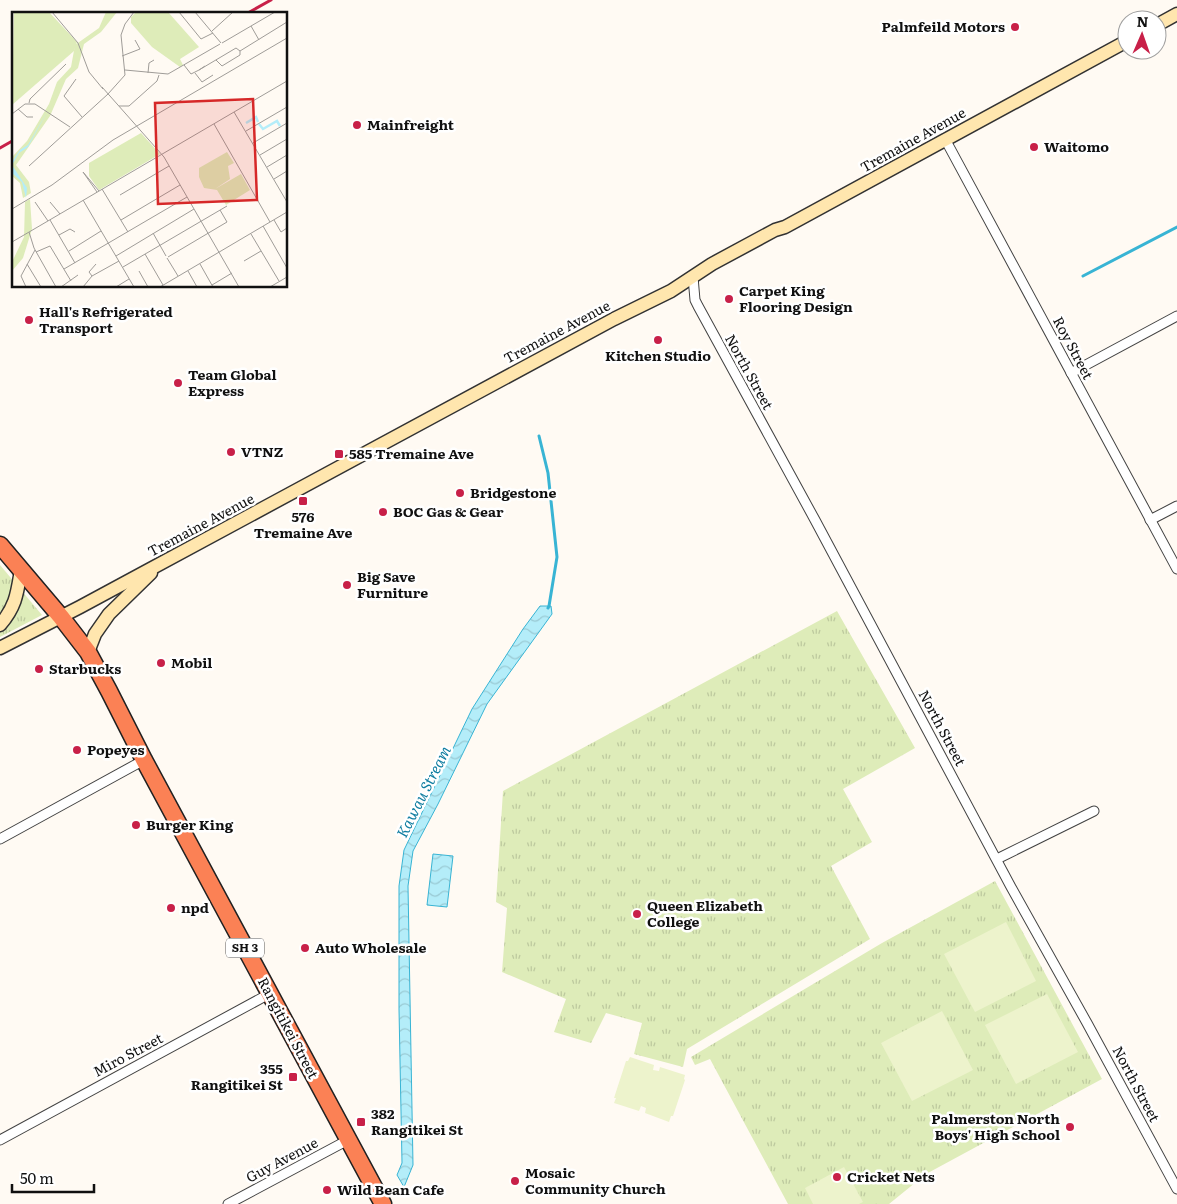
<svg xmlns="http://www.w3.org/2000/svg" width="1177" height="1204" viewBox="0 0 1177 1204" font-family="Literata,serif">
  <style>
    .park { fill: url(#park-tufts) }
    .pitch { fill: #edf3cc }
    .water { fill: url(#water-waves); stroke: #38b4d4 }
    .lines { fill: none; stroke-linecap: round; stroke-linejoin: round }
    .stream { stroke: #38b4d4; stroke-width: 3 }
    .street-casing { stroke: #434343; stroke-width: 11 }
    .secondary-casing { stroke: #323232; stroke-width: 15 }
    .highway-casing { stroke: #212121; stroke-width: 19 }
    .street { stroke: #fff; stroke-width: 9 }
    .secondary { stroke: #ffe6ae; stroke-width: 12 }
    .highway { stroke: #fb8155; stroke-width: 16 }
    .rail { stroke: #c82048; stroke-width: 3 }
    .poi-dot { fill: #c82048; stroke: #fff; stroke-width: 2 }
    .labels { text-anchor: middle; stroke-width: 5; stroke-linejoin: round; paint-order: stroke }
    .shield { fill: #fff; stroke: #585858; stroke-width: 1 }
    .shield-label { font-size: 12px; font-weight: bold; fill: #101010 }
    .poi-label { font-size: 14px; font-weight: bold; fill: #101010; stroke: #fff; text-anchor: start }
    .street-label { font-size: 14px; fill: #101010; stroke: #fff }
    .water-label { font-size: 15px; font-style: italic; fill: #117ea1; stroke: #fff }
    .inset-river { fill: none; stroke: #b4edf9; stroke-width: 2.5 }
    .inset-road { fill: none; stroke: #9f9c98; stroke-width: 1 }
    .view { fill: #d62828; fill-opacity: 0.15; stroke: #d62828; stroke-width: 2.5 }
    .inset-edge { fill: none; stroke: #101010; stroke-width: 2.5 }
  </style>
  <defs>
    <pattern id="park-tufts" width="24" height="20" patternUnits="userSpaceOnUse" patternTransform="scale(1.25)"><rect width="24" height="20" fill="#deecb9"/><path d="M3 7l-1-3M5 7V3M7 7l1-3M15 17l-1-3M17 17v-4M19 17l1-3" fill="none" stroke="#bdc99e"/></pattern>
    <pattern id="water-waves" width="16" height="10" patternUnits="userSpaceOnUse" patternTransform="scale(1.25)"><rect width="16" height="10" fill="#b4edf9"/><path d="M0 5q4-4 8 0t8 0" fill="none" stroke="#9acad4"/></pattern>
  </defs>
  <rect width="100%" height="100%" fill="#fffaf3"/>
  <g class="park">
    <polygon points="0,565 42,615 0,637"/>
    <polygon points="837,611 915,748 843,789 872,842 831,866 870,939 687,1049 683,1067 634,1054 642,1023 606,1013 591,1043 554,1032 566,999 502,972 507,908 496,902 503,791"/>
    <polygon points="995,881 1102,1079 926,1174 889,1204 788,1204 710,1059 695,1065 691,1057 882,943"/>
  </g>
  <g class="pitch">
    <polygon points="1006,922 1036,981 975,1012 944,954"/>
    <polygon points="1047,994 1078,1052 1016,1084 985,1025"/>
    <polygon points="942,1011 973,1070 912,1101 881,1043"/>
    <polygon points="630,1057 654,1065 653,1070 659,1071 660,1067 685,1075 684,1079 685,1080 673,1116 671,1116 669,1122 645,1113 646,1108 641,1106 639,1111 614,1103 616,1098 614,1098 626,1061 628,1061"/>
    <polygon points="844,1167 863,1202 859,1204 813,1204 805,1188"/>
  </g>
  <g class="water">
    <polygon points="540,606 551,606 552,614 487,704 438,804 413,851 408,886 413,1165 404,1187 397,1175 402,1163 399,1009 399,886 404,850 472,709 523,629"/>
    <polygon points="433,854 453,856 447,907 427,905"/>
  </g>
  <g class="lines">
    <g class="stream">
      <polyline points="1083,276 1177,227"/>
      <polyline points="539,436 548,473 557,557 549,606 548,608"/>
    </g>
    <defs>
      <g id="street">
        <polyline points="945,139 1177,569"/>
        <polyline points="693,277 695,300 698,306 815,520 1011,887 1087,1023 1177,1189"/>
        <polyline points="1071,373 1177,316"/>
        <polyline points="1150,520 1177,506"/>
        <polyline points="0,839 144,760"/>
        <polyline points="997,859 1094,811"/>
        <polyline points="0,1140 269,994"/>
        <polyline points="228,1204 348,1140"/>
      </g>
      <g id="secondary">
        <polyline points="1157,25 1177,14"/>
        <path d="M 0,625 C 16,606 17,594 21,570"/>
        <polyline points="0,648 80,607 614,319 671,291 712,264 775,230 785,227 1127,41"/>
        <polyline points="88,652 95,634 109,614 151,573"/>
      </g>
      <polyline id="highway" points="0,545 61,617 88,652 109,691 144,760 383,1204"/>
    </defs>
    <use href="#street" class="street-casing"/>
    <use href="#secondary" class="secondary-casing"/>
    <use href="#highway" class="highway-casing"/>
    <use href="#street" class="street"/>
    <use href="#secondary" class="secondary"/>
    <use href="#highway" class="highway"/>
    <g class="rail">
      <polyline points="246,14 271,0"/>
      <polyline points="0,148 14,140"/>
    </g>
  </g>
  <g class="poi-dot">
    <circle cx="1015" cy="27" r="5"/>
    <circle cx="357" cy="125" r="5"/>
    <circle cx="1034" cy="147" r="5"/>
    <circle cx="729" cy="299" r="5"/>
    <circle cx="29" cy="320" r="5"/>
    <circle cx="658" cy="340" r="5"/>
    <circle cx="178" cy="383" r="5"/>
    <circle cx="231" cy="452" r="5"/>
    <rect x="334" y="449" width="10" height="10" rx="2.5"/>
    <circle cx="460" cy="493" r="5"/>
    <rect x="298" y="496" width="10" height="10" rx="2.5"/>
    <circle cx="383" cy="512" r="5"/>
    <circle cx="347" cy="585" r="5"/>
    <circle cx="161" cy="663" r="5"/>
    <circle cx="39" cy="669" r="5"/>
    <circle cx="77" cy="750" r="5"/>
    <circle cx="136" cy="825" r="5"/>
    <circle cx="171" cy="908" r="5"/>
    <circle cx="637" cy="914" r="5"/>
    <circle cx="305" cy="948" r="5"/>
    <rect x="288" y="1072" width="10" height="10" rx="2.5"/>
    <rect x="356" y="1117" width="10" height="10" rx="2.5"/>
    <circle cx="1070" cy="1127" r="5"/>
    <circle cx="837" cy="1177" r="5"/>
    <circle cx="515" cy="1181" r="5"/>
    <circle cx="327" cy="1190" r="5"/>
  </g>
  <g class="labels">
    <rect class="shield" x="226" y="938.5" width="38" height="19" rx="4"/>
    <g class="shield-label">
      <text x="245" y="952">SH 3</text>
    </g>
    <g class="poi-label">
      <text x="1005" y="32" text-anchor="end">Palmfeild Motors</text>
      <text x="367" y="130">Mainfreight</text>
      <text x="1044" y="152">Waitomo</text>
      <text x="739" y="296">Carpet King<tspan x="739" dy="16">Flooring Design</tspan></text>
      <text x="39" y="317">Hall's Refrigerated<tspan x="39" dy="16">Transport</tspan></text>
      <text x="658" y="361" text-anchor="middle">Kitchen Studio</text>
      <text x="188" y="380">Team Global<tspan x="188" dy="16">Express</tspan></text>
      <text x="241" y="457">VTNZ</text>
      <text x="349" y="459">585 Tremaine Ave</text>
      <text x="470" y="498">Bridgestone</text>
      <text x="393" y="517">BOC Gas &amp; Gear</text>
      <text x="303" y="522" text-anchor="middle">576<tspan x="303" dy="16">Tremaine Ave</tspan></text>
      <text x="357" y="582">Big Save<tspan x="357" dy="16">Furniture</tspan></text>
      <text x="171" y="668">Mobil</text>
      <text x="49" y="674">Starbucks</text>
      <text x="87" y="755">Popeyes</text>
      <text x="146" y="830">Burger King</text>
      <text x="647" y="911">Queen Elizabeth<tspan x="647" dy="16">College</tspan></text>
      <text x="181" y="913">npd</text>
      <text x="315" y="953">Auto Wholesale</text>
      <text x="283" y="1074" text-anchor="end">355<tspan x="283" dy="16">Rangitikei St</tspan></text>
      <text x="371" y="1119">382<tspan x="371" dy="16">Rangitikei St</tspan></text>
      <text x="1060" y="1124" text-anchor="end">Palmerston North<tspan x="1060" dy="16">Boys' High School</tspan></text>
      <text x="525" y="1178">Mosaic<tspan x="525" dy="16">Community Church</tspan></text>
      <text x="847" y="1182">Cricket Nets</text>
      <text x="337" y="1195">Wild Bean Cafe</text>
    </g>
    <g class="street-label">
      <text transform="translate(913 140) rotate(-29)" y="5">Tremaine Avenue</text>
      <text transform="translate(557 332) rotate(-28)" y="5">Tremaine Avenue</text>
      <text transform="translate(1073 348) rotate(62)" y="5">Roy Street</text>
      <text transform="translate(749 372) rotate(61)" y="5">North Street</text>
      <text transform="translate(201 525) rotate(-28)" y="5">Tremaine Avenue</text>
      <text transform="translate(942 728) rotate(62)" y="5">North Street</text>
      <text transform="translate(288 1028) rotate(62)" y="5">Rangitikei Street</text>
      <text transform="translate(128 1055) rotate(-28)" y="5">Miro Street</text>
      <text transform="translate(1136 1084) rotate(62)" y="5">North Street</text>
      <text transform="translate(282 1160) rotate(-28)" y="5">Guy Avenue</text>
    </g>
    <g class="water-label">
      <text transform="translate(424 792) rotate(-63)" y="5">Kawau Stream</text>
    </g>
  </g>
  <g transform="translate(12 12)">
    <rect width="275" height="275" fill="#fffaf3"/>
    <path d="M 2,0 L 37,0 L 65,30 L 62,39 L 0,93 Z" fill="#deecb9"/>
    <path d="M 94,0 L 105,0 L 89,20 L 72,32 L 66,56 L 54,67 L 38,104 L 4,153 L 17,170 L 19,181 L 11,186 L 8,171 L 0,164 L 0,145 L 15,129 L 37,92 L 45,70 L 59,55 L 63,33 L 87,16 ZM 124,0 L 156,0 L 187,35 L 168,47 L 171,53 L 168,55 L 140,35 L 119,11 L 119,5 ZM 129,121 L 148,142 L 87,178 L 77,164 L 77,151 ZM 215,140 L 222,151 L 216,154 L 218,167 L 203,177 L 229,162 L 238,178 L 214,193 L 205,178 L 192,176 L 187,165 L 187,156 ZM 18,187 L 20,217 L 11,246 L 0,259 L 0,250 L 12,225 L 13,190 Z" fill="#deecb9"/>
    <path d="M 35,100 L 16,135 L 7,141 L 0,153 L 15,176 L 14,186 L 10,170 L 0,161 L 0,150 L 8,138 L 16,133 Z" fill="#b4edf9"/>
    <path class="inset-river" d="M 234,111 L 244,105 L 246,110M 247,112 L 251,117 L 265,109 L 268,114"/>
    <path class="inset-road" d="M 40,0 L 66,31 L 77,60 L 91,77M 167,0 L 189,27 L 201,21M 183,0 L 209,31M 239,14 L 247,28M 200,19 L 221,0M 210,31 L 263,0M 228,39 L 275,10M 110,44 L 128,37 L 123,28M 204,48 L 210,54 L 228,43 L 228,39M 172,53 L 179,62 L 187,58M 193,54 L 187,58 L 224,36 L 228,39M 113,58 L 156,62 L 208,32M 136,61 L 137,51 L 142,48M 183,61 L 190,70 L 201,63M 64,67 L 52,84 L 70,105M 90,75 L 152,145 L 227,275M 96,82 L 113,63 L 109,23 L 113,12 L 122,0M 17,91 L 18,87 L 54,52M 107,94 L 117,94 L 145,69 L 147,63M 6,97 L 15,105 L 21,105M 222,100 L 275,190M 0,102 L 13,92 L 23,92 L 58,115M 202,112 L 258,210M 234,119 L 275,95M 241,131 L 275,111M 248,143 L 275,127M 17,154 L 96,82M 255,155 L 275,143M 262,167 L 275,159M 90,177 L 116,220M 85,180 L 71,160 L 87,179M 108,183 L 157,154M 71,188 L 122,275M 23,190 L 36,209M 38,190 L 48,202M 0,197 L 40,173 L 101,128 L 275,26M 38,208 L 63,251M 109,208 L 168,173M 262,208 L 269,220 L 275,216M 251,214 L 275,256M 17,220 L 22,236 L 44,275M 141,221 L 154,244M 239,222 L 267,269M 47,223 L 58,217 L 63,220M 0,230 L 275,69M 57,239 L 89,219M 24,240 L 38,234 L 59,269M 133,242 L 151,273M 104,244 L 182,197M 156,245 L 215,210 L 208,198M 155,246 L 166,264M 232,249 L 249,239M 15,252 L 29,275M 188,252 L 201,275M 111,255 L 215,194M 52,257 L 175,185M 127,259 L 136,275M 176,259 L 185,275M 80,264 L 77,260 L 84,252M 200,273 L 220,261M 14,275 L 9,264 L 23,238M 49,275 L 66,263M 71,275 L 80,264 L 107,249M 104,275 L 117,267M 148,275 L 275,200M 258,275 L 275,265"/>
    <path class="view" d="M 241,87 L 245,188 L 146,192 L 143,91 Z"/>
    <rect width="275" height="275" class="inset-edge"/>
  </g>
  <g transform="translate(1142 35) rotate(2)"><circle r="24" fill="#ffffff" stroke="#9f9f9f"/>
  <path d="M0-4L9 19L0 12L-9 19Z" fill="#c82048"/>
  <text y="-8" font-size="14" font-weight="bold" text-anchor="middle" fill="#101010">N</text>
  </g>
  <path d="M12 1184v8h82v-8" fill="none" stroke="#101010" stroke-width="2.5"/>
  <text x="20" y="1184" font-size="15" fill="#101010" stroke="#ffffff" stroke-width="4" paint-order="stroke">50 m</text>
</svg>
